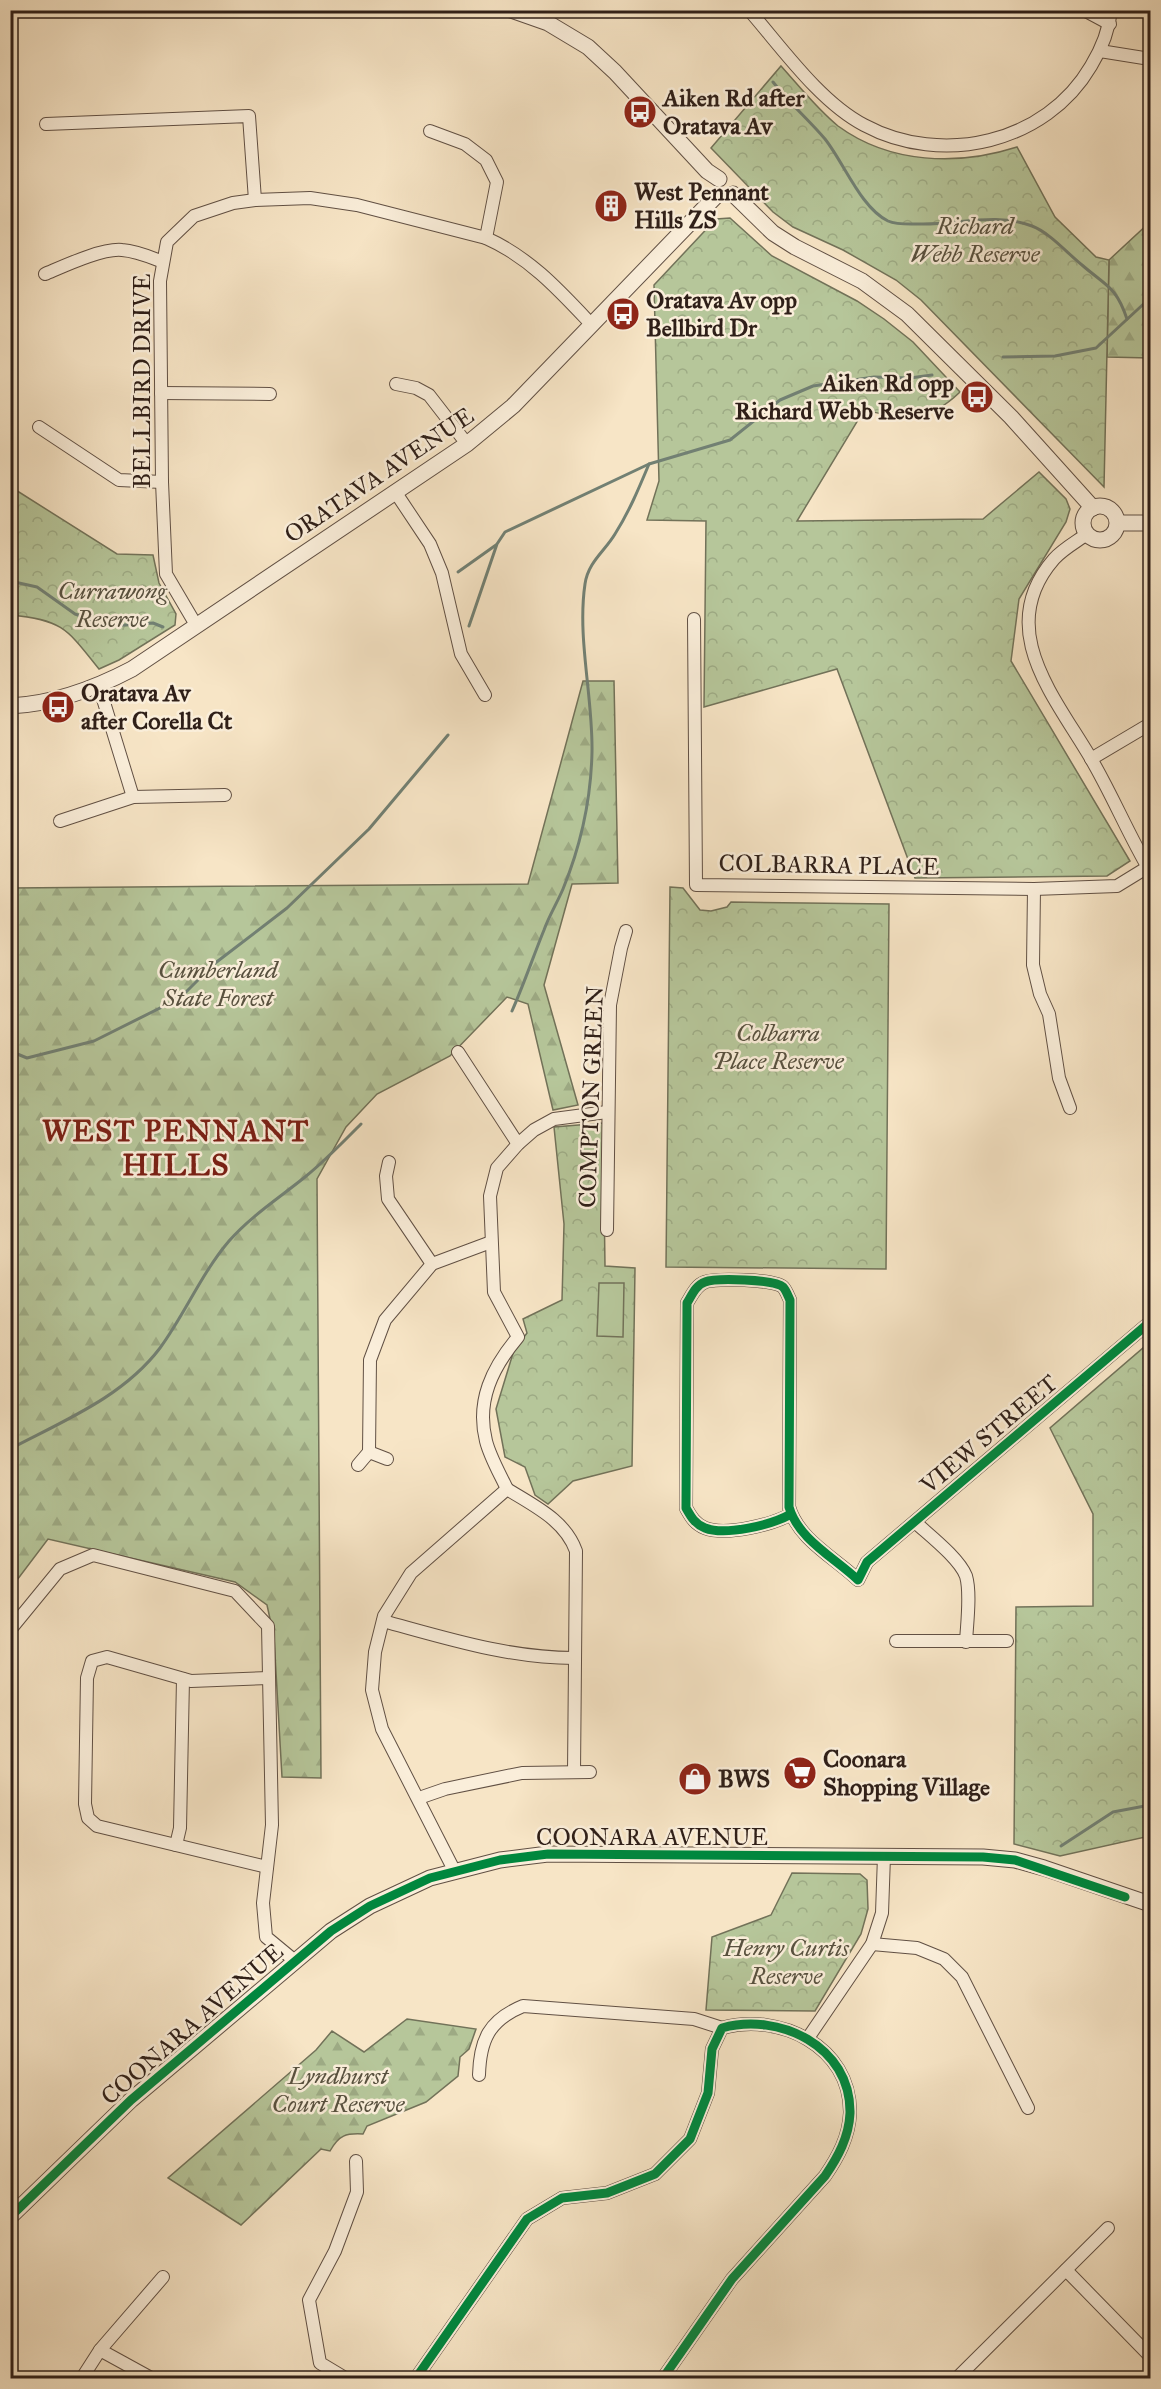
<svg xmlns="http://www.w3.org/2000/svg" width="1161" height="2389" viewBox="0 0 1161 2389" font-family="'IM FELL Great Primer',serif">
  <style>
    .forest { fill: url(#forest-firs); stroke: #727259; stroke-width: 1.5 }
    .park { fill: url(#park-crowns); stroke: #727259; stroke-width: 1.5 }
    .pitch { fill: #b6c69a; stroke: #727259; stroke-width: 1.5 }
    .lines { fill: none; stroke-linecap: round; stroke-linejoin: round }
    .stream { stroke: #728073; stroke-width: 3 }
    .minor-casing { stroke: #615044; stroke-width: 14 }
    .tertiary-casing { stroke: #615044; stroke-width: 17 }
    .minor { stroke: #faeeda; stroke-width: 12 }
    .tertiary { stroke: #faeeda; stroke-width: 15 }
    .cycleway-casing { stroke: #faeeda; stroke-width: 13 }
    .cycleway { stroke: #00873e; stroke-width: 9 }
    .labels { text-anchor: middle; stroke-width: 5; stroke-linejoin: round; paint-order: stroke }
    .poi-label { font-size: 24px; font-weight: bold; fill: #2f1f18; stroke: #faeeda; text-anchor: start }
    .park-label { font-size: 24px; font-style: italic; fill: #58513f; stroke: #faeeda }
    .street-label { font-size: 24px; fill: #2f1f18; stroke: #faeeda }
    .district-label { font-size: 30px; font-weight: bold; letter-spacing: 1.5px; fill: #7a1f14; stroke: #faeeda }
  </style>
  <defs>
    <pattern id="forest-firs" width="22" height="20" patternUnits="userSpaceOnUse" patternTransform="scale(1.5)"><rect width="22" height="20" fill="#b6c69a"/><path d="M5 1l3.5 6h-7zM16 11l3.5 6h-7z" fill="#9daa84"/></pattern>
    <pattern id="park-crowns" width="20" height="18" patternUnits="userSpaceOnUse" patternTransform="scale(1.5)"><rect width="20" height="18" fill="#b6c69a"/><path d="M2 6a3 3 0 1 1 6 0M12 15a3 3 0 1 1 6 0" fill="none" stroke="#9daa84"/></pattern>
  </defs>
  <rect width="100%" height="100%" fill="#f7e5c6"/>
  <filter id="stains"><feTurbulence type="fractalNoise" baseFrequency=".00333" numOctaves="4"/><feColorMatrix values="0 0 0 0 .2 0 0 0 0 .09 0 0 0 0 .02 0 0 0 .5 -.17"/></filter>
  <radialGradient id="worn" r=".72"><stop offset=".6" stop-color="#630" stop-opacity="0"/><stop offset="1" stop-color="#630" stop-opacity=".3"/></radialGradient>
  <g class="forest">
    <polygon points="1150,222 1150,358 1107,357 1109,260"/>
    <polygon points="583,681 614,681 618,883 572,884 544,985 578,1105 553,1110 528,1004 507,997 450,1056 377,1094 346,1127 317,1179 321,1778 282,1777 274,1637 267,1605 235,1582 48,1539 11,1588 11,888 528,884"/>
    <path d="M 407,2019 L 476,2029 L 469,2049 L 460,2057 L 458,2076 L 426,2102 L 367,2126 L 363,2134 C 346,2133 339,2135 330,2151 L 321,2149 L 241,2225 L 168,2178 L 316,2050 L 332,2031 L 364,2052 Z"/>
  </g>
  <g class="park">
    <path d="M 781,66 C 799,86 817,109 838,126 C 890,164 958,166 1017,147 L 1055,217 L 1096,257 L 1109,260 L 1104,487 L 921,300 L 896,280 L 843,250 L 793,227 L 773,212 L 711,148 Z"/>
    <path d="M 730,218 L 772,256 L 857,301 L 884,319 L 913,342 L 960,392 C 927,424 905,419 864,410 L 797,521 L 983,519 L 1039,472 L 1066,499 L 1070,509 L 1066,522 L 1019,599 L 1011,661 L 1130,861 L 1107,876 L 915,878 L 837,669 L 704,707 L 706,521 L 647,520 L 659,481 L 654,285 L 716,219 Z"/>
    <path d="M 11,487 L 117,554 L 153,555 L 159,583 L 176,614 L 175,625 L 119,660 L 99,669 C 67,629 63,620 11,615 Z"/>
    <polygon points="670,887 683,888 700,910 711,911 727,907 731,902 889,904 886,1269 666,1267"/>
    <polygon points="603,1123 605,1266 635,1268 632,1466 573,1481 548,1504 535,1495 525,1467 505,1457 496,1409 514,1350 527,1333 523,1319 562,1300 564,1224 554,1127"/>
    <polygon points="1150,1342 1150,1836 1060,1856 1014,1844 1016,1607 1093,1606 1093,1514 1050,1428"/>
    <polygon points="792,1873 860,1874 867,1880 868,1909 861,1934 815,2011 706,2010 712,1937 771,1915"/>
  </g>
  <polygon class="pitch" points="599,1283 624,1283 623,1337 597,1336"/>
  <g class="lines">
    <g class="stream">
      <path d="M 773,82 C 789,103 808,119 825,139 C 844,163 861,208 888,221 C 897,225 910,224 920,224 C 957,225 996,212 1032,226 C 1050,233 1067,253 1082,265 C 1106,286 1116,286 1127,319"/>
      <polyline points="1003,357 1055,356 1096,348 1150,298"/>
      <polyline points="458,572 496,545"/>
      <polyline points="10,581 37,587 75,614 111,626 153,623 163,627"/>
      <polyline points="469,626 497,544 505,532 649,464 730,440 780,400 813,386 874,377 910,378 932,375"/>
      <path d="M 512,1011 C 524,984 533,957 544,930 C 549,916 557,903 563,889 C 581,845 591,799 592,752 C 593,697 577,638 585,584 C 588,562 605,551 615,534 C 629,512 639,488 649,464"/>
      <polyline points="10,1051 27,1058 94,1041 180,998 214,964 287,908 369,829 448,735"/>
      <path d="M 10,1449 C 63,1421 123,1397 160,1348 C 185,1314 201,1274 229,1241 C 251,1216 279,1198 305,1177 C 325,1161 343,1142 361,1124"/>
      <polyline points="1061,1846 1113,1812 1150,1805"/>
    </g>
    <defs>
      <g id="minor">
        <path d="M 749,10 C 782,48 820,102 864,125 C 942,167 1046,143 1091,66 C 1102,48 1109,31 1111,10"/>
        <polyline points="1084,10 1110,24"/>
        <polyline points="1100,51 1150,59"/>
        <polyline points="46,124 249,116 255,200"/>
        <polyline points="430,131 465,144 486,160 497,182 486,238"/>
        <path d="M 45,274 C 64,266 102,248 122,250 C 137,251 150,257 163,262"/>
        <polyline points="396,384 416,388 429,395 467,444"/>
        <polyline points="161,393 270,394"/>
        <polyline points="39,427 119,480 162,482"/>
        <polyline points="396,493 430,544 442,573 461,654 485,695"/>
        <path d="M 1087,534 C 1076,542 1063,549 1054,559 C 994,628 1054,696 1090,757 C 1112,794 1128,834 1150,871"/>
        <polyline points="694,619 696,885 1034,889 1117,886 1148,867"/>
        <path d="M 196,625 L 166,574 L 162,482 L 160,281 L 167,242 L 194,216 L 233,203 L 255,200 L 310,198 L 357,205 L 486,238 C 529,257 559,290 591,324"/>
        <polyline points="99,686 133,797"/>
        <polyline points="1091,759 1150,724"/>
        <polyline points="60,821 133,797 225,795"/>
        <polyline points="1034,889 1033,965 1040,994 1049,1014 1059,1078 1070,1108"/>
        <polyline points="458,1052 518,1144"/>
        <polyline points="389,1162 386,1176 388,1199 432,1264"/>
        <polyline points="607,1230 610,1005 621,948 626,931"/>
        <polyline points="369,1452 387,1459"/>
        <polyline points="358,1465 369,1452 370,1360 385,1320 432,1264 491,1242"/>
        <path d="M 507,1489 C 500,1474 490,1457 486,1441 C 476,1401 492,1368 518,1337 L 494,1292 L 490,1196 L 497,1168 L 518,1144 L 534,1130 L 554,1119 L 607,1112"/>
        <path d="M 507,1489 C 534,1506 565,1520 576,1551 L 574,1772"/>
        <path d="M 791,1514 C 772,1525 725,1536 705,1528 C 695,1524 691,1517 686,1508 L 687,1303 C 692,1295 696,1285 705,1282 C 715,1278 775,1279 783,1287 C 786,1290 788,1296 790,1300 L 789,1507 C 798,1539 835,1558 858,1580 L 867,1562 L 1150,1322"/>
        <path d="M 915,1522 C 929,1535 959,1558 966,1576 C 971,1593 967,1623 966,1642"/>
        <path d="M 383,1621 C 446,1638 508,1658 574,1658"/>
        <polyline points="10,1630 60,1569 93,1555 235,1591 268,1626 272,1825 263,1903 266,1937 295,1961"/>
        <polyline points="896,1641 1007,1641"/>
        <polyline points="419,1798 445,1789 522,1773 590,1772"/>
        <polyline points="176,1845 180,1828 183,1679"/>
        <polyline points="267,1867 97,1826 88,1818 85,1804 87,1678 92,1661 107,1657 191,1681 269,1678"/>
        <polyline points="454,1870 382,1729 372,1690 375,1652 384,1616 411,1573 507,1489"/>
        <polyline points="872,1944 917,1948 944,1959 962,1977 1028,2108"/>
        <polyline points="808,2038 872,1944 882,1913 884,1856"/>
        <path d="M 479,2075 C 480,2040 489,2020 523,2006 L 694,2019 L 722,2028"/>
        <polyline points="1066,2270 1150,2356"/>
        <polyline points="100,2350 151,2378"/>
        <polyline points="82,2378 100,2350 163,2277"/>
        <polyline points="345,2378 320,2363 309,2300 335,2251 357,2192 356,2161"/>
        <path d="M 416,2378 L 527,2219 L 562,2198 L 607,2193 L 655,2174 L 690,2139 L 708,2093 L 712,2049 L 722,2028 C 779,2012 851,2046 850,2113 C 849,2137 838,2157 825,2176 L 732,2279 L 663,2378"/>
        <polyline points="957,2378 1108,2228"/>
      </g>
      <g id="tertiary">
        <polyline points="511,10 548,23 588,47 615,72 707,171 719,179"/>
        <polyline points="733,194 773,233 795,247 862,281 907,314 1011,417 1093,508"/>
        <circle cx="1100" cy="523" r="17"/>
        <polyline points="1118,523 1150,523"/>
        <path d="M 10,706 C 54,704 94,689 132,669 L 467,444 L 513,406 L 716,196"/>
        <polyline points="10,2217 131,2100 331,1931 370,1906 430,1878 500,1860 548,1854 983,1857 1015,1860 1044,1868 1150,1904"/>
      </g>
    </defs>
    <use href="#minor" class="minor-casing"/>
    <use href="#tertiary" class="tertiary-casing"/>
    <use href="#minor" class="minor"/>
    <use href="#tertiary" class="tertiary"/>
    <defs>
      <g id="cycleway">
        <path d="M 791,1514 C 772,1525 725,1536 705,1528 C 695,1524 691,1517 686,1508 L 687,1303 C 692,1295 696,1285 705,1282 C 715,1278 775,1279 783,1287 C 786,1290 788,1296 790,1300 L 789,1507 C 798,1539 835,1558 858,1580 L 867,1562 L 1150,1322"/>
        <polyline points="10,2217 131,2100 331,1931 370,1906 430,1878 500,1860 548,1854 983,1857 1015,1860 1125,1897"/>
        <path d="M 416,2378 L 527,2219 L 562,2198 L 607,2193 L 655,2174 L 690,2139 L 708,2093 L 712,2049 L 722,2028 C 779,2012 851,2046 850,2113 C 849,2137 838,2157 825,2176 L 732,2279 L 663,2378"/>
      </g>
    </defs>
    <use href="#cycleway" class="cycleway-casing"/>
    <use href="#cycleway" class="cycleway"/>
  </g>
  <defs>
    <symbol id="bus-disc" viewBox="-11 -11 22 22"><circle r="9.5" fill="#8f2418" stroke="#faeeda"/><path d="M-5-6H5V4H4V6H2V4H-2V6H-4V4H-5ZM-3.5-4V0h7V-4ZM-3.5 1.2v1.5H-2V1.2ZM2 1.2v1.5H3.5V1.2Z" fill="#fff"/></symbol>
    <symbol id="building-disc" viewBox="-11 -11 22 22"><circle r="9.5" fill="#8f2418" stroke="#faeeda"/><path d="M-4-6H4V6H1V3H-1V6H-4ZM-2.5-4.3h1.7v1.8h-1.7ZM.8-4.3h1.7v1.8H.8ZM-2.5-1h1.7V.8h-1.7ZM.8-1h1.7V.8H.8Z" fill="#fff"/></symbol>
    <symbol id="supermarket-disc" viewBox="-11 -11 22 22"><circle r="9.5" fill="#8f2418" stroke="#faeeda"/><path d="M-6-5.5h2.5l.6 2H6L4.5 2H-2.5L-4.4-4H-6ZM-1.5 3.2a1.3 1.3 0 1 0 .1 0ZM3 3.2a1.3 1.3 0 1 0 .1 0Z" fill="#fff"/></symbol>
    <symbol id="shop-disc" viewBox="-11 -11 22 22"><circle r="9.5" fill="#8f2418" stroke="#faeeda"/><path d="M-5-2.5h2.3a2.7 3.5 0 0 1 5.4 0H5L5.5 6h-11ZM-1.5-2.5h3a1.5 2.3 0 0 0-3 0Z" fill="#fff"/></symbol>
  </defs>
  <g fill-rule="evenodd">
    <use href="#bus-disc" x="621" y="93" width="38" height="38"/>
    <use href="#building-disc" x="592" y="187" width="38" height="38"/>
    <use href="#bus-disc" x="604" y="295" width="38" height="38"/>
    <use href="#bus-disc" x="958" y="378" width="38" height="38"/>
    <use href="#bus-disc" x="39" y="688" width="38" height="38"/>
    <use href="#supermarket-disc" x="781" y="1754" width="38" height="38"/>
    <use href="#shop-disc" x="676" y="1760" width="38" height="38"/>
  </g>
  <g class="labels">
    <g class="poi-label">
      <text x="663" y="106">Aiken Rd after<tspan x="663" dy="28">Oratava Av</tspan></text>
      <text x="634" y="200">West Pennant<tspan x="634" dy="28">Hills ZS</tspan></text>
      <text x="646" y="308">Oratava Av opp<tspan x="646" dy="28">Bellbird Dr</tspan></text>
      <text x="954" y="391" text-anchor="end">Aiken Rd opp<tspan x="954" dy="28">Richard Webb Reserve</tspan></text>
      <text x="81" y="701">Oratava Av<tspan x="81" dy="28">after Corella Ct</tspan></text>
      <text x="823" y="1767">Coonara<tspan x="823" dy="28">Shopping Village</tspan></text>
      <text x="718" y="1787">BWS</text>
    </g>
    <g class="park-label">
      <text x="975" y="234">Richard<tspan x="975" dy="28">Webb Reserve</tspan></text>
      <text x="112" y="599">Currawong<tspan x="112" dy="28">Reserve</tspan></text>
      <text x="218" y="978">Cumberland<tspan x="218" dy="28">State Forest</tspan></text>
      <text x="778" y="1041">Colbarra<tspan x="778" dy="28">Place Reserve</tspan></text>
      <text x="786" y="1956">Henry Curtis<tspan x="786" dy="28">Reserve</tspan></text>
      <text x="338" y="2084">Lyndhurst<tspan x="338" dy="28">Court Reserve</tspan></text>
    </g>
    <g class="street-label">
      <text transform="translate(142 381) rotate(-90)" y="8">BELLBIRD DRIVE</text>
      <text transform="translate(379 475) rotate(-34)" y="8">ORATAVA AVENUE</text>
      <text transform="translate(829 865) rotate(1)" y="8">COLBARRA PLACE</text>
      <text transform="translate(591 1097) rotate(-88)" y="8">COMPTON GREEN</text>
      <text transform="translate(989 1434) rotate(-40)" y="8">VIEW STREET</text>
      <text x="652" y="1845">COONARA AVENUE</text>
      <text transform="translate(192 2024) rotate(-41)" y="8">COONARA AVENUE</text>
    </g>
    <g class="district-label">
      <text x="176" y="1141">WEST PENNANT<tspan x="176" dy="34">HILLS</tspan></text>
    </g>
  </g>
  <rect width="1161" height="2389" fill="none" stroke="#f7e5c6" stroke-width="36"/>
  <rect x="12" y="12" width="1137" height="2365" fill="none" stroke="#2f1f18" stroke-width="3"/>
  <rect x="18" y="18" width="1125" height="2353" fill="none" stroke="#2f1f18" stroke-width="1.5"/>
  <rect width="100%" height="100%" filter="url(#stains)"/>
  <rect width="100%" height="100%" fill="url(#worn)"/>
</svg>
